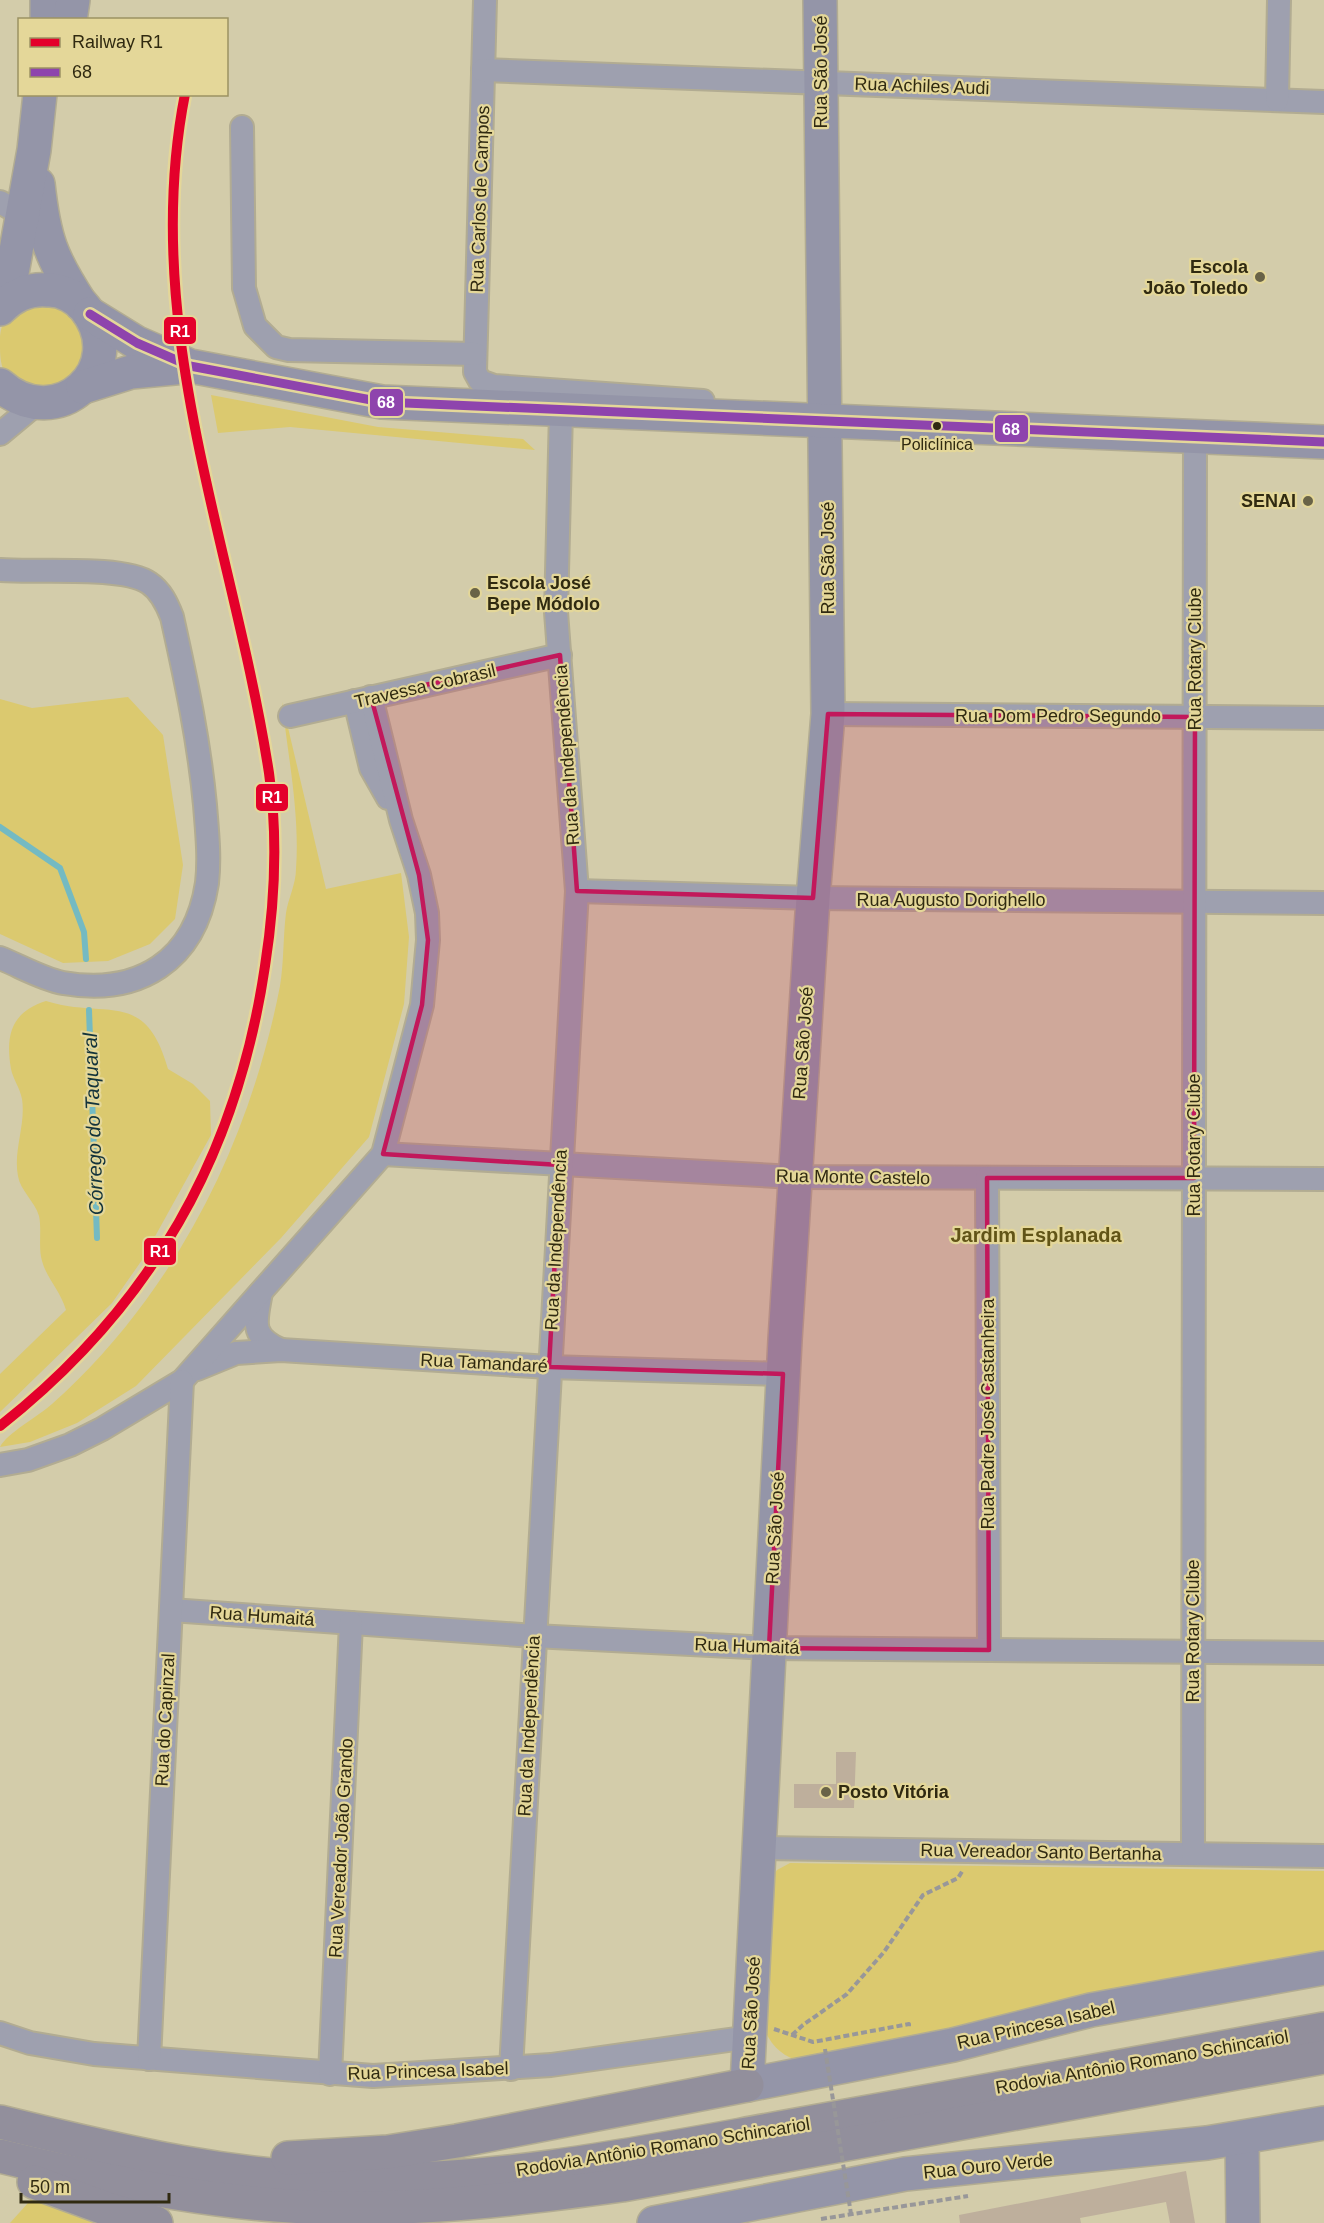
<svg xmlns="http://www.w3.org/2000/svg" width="1324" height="2223" viewBox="0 0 1324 2223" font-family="Arial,sans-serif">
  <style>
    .green { fill: #dbc96f }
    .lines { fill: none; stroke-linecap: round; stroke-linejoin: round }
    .stream { stroke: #74bac2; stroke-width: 6 }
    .building { fill: #beaf9c }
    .street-casing { stroke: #b2ac92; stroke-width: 26 }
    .secondary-casing { stroke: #b2ac92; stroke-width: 36 }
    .highway-casing { stroke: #b2ac92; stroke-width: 36 }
    .path { stroke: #989799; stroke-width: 4; stroke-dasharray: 6 3; stroke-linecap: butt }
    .street { stroke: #9ea0af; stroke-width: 22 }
    .secondary { stroke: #9495a8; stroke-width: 33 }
    .highway { stroke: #928f9c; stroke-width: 33 }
    .path-bridge { stroke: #989799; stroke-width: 4; stroke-dasharray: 6 3; stroke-linecap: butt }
    .bus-1-casing { stroke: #e4d799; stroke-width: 14 }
    .bus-1 { stroke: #8e44ad; stroke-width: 9 }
    .rail-1-casing { stroke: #e4d799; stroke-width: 15 }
    .rail-1 { stroke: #e4002b; stroke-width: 10 }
    .marked { fill: #c2185b; fill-opacity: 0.2; stroke: #c2185b; stroke-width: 4.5; stroke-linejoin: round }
    .poi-dot { fill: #696347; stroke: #e4d799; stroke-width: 2 }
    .bus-dot { fill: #302a11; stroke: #e4d799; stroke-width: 2 }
    .labels { text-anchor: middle; stroke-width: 4.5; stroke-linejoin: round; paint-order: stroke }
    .bus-label { font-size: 16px; fill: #302a11; stroke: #e4d799 }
    .street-label { font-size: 18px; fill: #302a11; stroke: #e4d799 }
    .poi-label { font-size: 18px; font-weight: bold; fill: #302a11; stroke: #e4d799; text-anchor: end }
    .water-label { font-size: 20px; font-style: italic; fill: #13333b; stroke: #e4d799 }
    .neighbourhood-label { font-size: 20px; font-weight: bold; fill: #615417; stroke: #e4d799 }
    .line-badge { stroke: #e4d799; stroke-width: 2 }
    .badge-label { font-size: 16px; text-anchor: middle; font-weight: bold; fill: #fff }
  </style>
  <rect width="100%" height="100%" fill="#d3ccaa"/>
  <g class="green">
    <path d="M 59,303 L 87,334 L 78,375 L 40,392 C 30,386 11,380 4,371 C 0,363 0,352 0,343 C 0,303 28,306 59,303 Z"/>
    <polygon points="211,395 378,427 523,439 535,450 290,427 218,433"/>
    <polygon points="128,697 163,735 183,865 175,919 150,944 108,961 63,963 0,934 0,699 32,708"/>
    <path d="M 282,702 L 326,889 L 401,873 L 409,937 L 404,1004 L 369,1137 L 281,1238 L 136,1386 L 77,1423 L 30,1442 L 0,1447 C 7,1433 39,1416 52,1404 C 86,1374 119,1337 146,1300 C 214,1207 258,1099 280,986 C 284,962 283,937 286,913 C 288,899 296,884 296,869 C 300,814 288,757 282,702 Z"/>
    <path d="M 46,1001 C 108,1020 145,988 168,1069 L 193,1084 L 210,1101 L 211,1135 L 142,1260 L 112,1303 L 0,1412 L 0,1374 L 66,1310 C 60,1290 47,1279 42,1261 C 38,1247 42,1230 39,1216 C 35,1202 20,1190 18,1176 C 13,1150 26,1125 22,1099 C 20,1088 13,1079 11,1069 C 5,1034 12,1012 46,1001 Z"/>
    <path d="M 790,1863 L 1324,1871 L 1324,1956 L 802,2062 C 784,2057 773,2048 765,2031 L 773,1876 L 777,1870 Z"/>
    <polygon points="37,2193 118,2223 10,2223"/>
  </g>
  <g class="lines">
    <g class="stream">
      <polyline points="0,827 60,868 84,932 86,959"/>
      <polyline points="89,1010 97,1238"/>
    </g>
  </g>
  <g class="building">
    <polygon points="836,1752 856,1752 854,1808 794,1808 794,1784 836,1784"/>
    <polygon points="1186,2171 1195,2223 1170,2223 1166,2202 1080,2218 1081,2223 960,2223 959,2215"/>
  </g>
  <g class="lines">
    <defs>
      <g id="street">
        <polyline points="485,0 475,372 480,381 494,386 703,401"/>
        <polyline points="483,70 1324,102"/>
        <polyline points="1277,100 1279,0"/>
        <polyline points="242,127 244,288 255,326 276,347 289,350 475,354"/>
        <polyline points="0,202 22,215"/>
        <polyline points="0,434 36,404"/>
        <path d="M 0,570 C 35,573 123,565 149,583 C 161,591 167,604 172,617 C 186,680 199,741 205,805 C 207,831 210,857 207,883 C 195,961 139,996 63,983 C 42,979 20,966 0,958"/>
        <polyline points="355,701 371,768 388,798"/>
        <polyline points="828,714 1324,718"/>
        <polyline points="290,716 560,655"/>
        <polyline points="577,891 813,898 1324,903"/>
        <polyline points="383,1154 794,1177 1324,1179"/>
        <polyline points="987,1178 989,1650"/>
        <path d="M 261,1292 C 256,1321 249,1336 281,1350"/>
        <polyline points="197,1369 236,1353 281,1350 549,1367 783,1374"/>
        <polyline points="0,1465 28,1460 70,1445 102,1429 182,1381 383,1154 422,1005 428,940 427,913 419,875 401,820 371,697"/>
        <polyline points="171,1610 534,1636 769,1648 1324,1653"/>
        <polyline points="759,1848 1324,1856"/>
        <polyline points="1193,1854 1195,436"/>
        <polyline points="0,2033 30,2043 94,2054 373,2076 551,2065 750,2037"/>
        <polyline points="149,2059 182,1381"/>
        <polyline points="511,2069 577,891 556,612 561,412"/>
        <polyline points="330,2074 351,1623"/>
      </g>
      <g id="secondary">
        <polyline points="820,0 828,714 813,898 785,1340 747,2085 953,2045 1091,2010 1324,1968"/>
        <polyline points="47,20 47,0"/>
        <polyline points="70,20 73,0"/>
        <path d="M 38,184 C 44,239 51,258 81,304"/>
        <polyline points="7,301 34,150 40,94"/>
        <path d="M 0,309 C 13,295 30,288 49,290 C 63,290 77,298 85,308 C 132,367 57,436 0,385"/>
        <polyline points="90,314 137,343 190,366 382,402 1324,442"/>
        <polyline points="83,387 131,372 185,367"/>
        <polyline points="1242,2138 1243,2223"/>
        <polyline points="654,2223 905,2174 1207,2143 1324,2123"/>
      </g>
      <g id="highway">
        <path d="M 0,2122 C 122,2152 238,2180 365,2180 C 505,2181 642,2153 780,2128 C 961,2096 1143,2062 1324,2029"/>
        <path d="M 0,2156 C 116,2184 235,2209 355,2208 C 444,2208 534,2197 622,2185 L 1324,2057"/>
        <polyline points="288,2158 388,2152 457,2141 747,2085"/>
        <polyline points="34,2182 110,2210 156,2223"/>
      </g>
    </defs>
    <use href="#street" class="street-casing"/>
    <use href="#secondary" class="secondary-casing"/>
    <use href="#highway" class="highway-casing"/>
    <g class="path">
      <polyline points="774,2029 813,2042 909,2024 909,2027"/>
      <polyline points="792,2035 803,2025 847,1994 884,1952 923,1895 958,1878 963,1870"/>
      <polyline points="821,2219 968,2196"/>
    </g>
    <use href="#street" class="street"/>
    <use href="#secondary" class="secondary"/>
    <use href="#highway" class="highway"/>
    <polyline class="path-bridge" points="825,2049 851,2214"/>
    <defs>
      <polyline id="bus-1" points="90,314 137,343 190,366 382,402 1324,442"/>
    </defs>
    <use href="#bus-1" class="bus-1-casing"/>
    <use href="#bus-1" class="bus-1"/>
    <defs>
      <path id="rail-1" d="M 0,1426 C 151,1307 237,1156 265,966 C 275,902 278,837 269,773 C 234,547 139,327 185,94"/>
    </defs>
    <use href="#rail-1" class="rail-1-casing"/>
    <use href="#rail-1" class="rail-1"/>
  </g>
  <path class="marked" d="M 560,655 L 577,891 L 813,898 L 828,714 L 1195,717 L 1194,1178 L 987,1178 L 989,1650 L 769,1648 L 783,1374 L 549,1367 L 560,1165 L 383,1154 L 422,1005 L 428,940 L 419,875 L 371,697 Z"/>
  <g class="poi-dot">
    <circle cx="1260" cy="277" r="6"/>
    <circle cx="1308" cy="501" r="6"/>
    <circle cx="475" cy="593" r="6"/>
    <circle cx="826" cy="1792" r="6"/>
  </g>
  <circle class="bus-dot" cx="937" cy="426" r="5"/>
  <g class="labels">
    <g class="bus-label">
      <text x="937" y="450">Policlínica</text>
    </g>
    <g class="street-label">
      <text transform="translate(821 72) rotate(-90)" y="6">Rua São José</text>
      <text transform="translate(922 86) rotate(2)" y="6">Rua Achiles Audi</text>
      <text transform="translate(480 199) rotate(-88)" y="6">Rua Carlos de Campos</text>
      <text transform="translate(828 558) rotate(-90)" y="6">Rua São José</text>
      <text transform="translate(1195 659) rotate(-90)" y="6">Rua Rotary Clube</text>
      <text transform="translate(425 686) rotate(-13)" y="6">Travessa Cobrasil</text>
      <text x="1058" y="722">Rua Dom Pedro Segundo</text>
      <text transform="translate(567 755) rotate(-94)" y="6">Rua da Independência</text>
      <text x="951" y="906">Rua Augusto Dorighello</text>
      <text transform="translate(803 1043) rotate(-86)" y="6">Rua São José</text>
      <text transform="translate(1194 1145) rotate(-90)" y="6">Rua Rotary Clube</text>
      <text transform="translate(853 1177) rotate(1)" y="6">Rua Monte Castelo</text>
      <text transform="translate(556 1240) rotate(-87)" y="6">Rua da Independência</text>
      <text transform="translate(484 1363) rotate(3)" y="6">Rua Tamandaré</text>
      <text transform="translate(988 1414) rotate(-90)" y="6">Rua Padre José Castanheira</text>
      <text transform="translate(775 1528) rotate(-87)" y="6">Rua São José</text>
      <text transform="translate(262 1616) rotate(4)" y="6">Rua Humaitá</text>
      <text transform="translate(1193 1631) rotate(-90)" y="6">Rua Rotary Clube</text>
      <text transform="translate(747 1646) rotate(2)" y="6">Rua Humaitá</text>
      <text transform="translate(165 1720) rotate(-87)" y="6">Rua do Capinzal</text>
      <text transform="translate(529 1726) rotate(-87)" y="6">Rua da Independência</text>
      <text transform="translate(341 1848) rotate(-87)" y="6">Rua Vereador João Grando</text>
      <text transform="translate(1041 1852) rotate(1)" y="6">Rua Vereador Santo Bertanha</text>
      <text transform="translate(751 2013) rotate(-87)" y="6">Rua São José</text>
      <text transform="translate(1036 2025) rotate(-13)" y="6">Rua Princesa Isabel</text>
      <text transform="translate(1142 2062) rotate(-10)" y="6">Rodovia Antônio Romano Schincariol</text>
      <text transform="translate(428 2071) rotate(-2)" y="6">Rua Princesa Isabel</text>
      <text transform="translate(663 2147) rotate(-9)" y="6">Rodovia Antônio Romano Schincariol</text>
      <text transform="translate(988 2166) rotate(-6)" y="6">Rua Ouro Verde</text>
    </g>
    <g class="poi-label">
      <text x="1248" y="273">Escola<tspan x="1248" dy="21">João Toledo</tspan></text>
      <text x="1296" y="507">SENAI</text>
      <text x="487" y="589" text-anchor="start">Escola José<tspan x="487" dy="21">Bepe Módolo</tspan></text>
      <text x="838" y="1798" text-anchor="start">Posto Vitória</text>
    </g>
    <g class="water-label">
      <text transform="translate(93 1124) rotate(-92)" y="7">Córrego do Taquaral</text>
    </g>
    <g class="neighbourhood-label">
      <text x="1036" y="1242">Jardim Esplanada</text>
    </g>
  </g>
  <g class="line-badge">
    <rect x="163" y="316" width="34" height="29" rx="6" fill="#e4002b"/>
    <rect x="369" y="388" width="35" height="29" rx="6" fill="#8e44ad"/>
    <rect x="994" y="414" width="35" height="29" rx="6" fill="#8e44ad"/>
    <rect x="255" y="783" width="34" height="29" rx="6" fill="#e4002b"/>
    <rect x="143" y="1237" width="34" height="29" rx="6" fill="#e4002b"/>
  </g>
  <g class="badge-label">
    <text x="180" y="337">R1</text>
    <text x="386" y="408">68</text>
    <text x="1011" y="435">68</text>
    <text x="272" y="803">R1</text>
    <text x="160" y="1257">R1</text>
  </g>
  <rect x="18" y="18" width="210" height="78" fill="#e4d799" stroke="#9c9263" stroke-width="1.5"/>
  <rect x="30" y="38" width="30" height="9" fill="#e4002b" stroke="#9c9263" stroke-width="1.5"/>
  <text x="72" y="48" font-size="18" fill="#302a11">Railway R1</text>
  <rect x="30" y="68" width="30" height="9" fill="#8e44ad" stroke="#9c9263" stroke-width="1.5"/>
  <text x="72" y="78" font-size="18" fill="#302a11">68</text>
  <path d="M21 2193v9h148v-9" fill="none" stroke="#302a11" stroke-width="3"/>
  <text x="30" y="2193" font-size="18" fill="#302a11" stroke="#e4d799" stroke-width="4.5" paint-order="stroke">50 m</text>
</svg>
